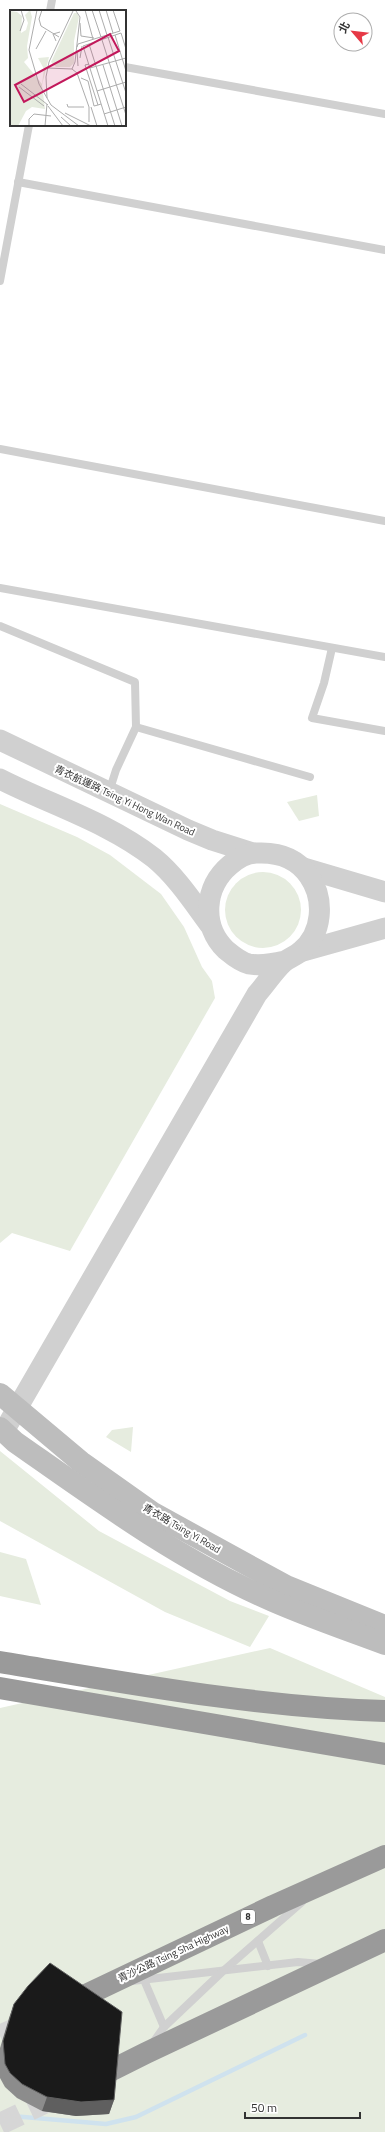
<svg xmlns="http://www.w3.org/2000/svg" width="385" height="2132" viewBox="0 0 385 2132" font-family="'Titillium Web','Noto Sans TC',sans-serif">
  <style>
    .green { fill: #e6ecdf }
    .lines { fill: none; stroke-linecap: round; stroke-linejoin: round }
    .stream { stroke: #cfe2ee; stroke-width: 4.5 }
    .motorway-tunnel { stroke: #d6d6d6; stroke-width: 22; stroke-dasharray: 22 11; stroke-linecap: butt }
    .service { stroke: #d0d0d0; stroke-width: 8 }
    .tertiary { stroke: #d0d0d0; stroke-width: 21 }
    .secondary { stroke: #bdbdbd; stroke-width: 22 }
    .motorway { stroke: #9a9a9a; stroke-width: 22 }
    .wall { fill: #8c8c8c }
    .shaded-wall { fill: #5f5f5f }
    .building { fill: #1a1a1a; stroke: #5f5f5f }
    .labels { text-anchor: middle; stroke-width: 4; stroke-linejoin: round; paint-order: stroke }
    .shield { fill: #fff; stroke: #707070; stroke-width: 1 }
    .shield-label { font-size: 9px; font-weight: bold; fill: #333 }
    .street-label { font-size: 10px; fill: #333; stroke: #fff }
    .inset-road { fill: none; stroke: #adadad; stroke-width: 1 }
    .view { fill: #c2185b; fill-opacity: 0.15; stroke: #c2185b; stroke-width: 2 }
    .inset-edge { fill: none; stroke: #333; stroke-width: 2 }
  </style>
  <rect width="100%" height="100%" fill="#fff"/>
  <g class="green">
    <polygon points="317,795 319,816 299,821 287,802"/>
    <polygon points="0,804 77,837 110,855 161,894 184,927 202,967 212,981 215,998 70,1251 12,1233 0,1243"/>
    <circle cx="263" cy="910" r="38"/>
    <polygon points="133,1427 131,1452 106,1437 112,1430"/>
    <polygon points="0,1451 99,1531 230,1601 269,1616 250,1647 165,1612 0,1521"/>
    <polygon points="0,1552 26,1559 41,1605 0,1596"/>
    <polygon points="270,1648 385,1697 385,2132 0,2132 0,1708"/>
  </g>
  <g class="lines">
    <polyline class="stream" points="0,2115 106,2124 136,2117 305,2035"/>
    <g class="motorway-tunnel">
      <polyline points="0,2036 32,2021"/>
      <polyline points="0,2124 61,2095"/>
    </g>
    <g class="service">
      <polyline points="50,11 52,0"/>
      <polyline points="125,67 385,114"/>
      <polyline points="18,182 385,250"/>
      <polyline points="0,281 29,125"/>
      <polyline points="0,449 385,521"/>
      <polyline points="0,588 385,657"/>
      <polyline points="0,626 135,682 136,727"/>
      <polyline points="332,648 324,683 312,718 385,731"/>
      <polyline points="109,792 116,770 136,727 310,777"/>
      <polyline points="258,1941 268,1966"/>
      <polyline points="144,1980 164,2027"/>
      <polyline points="132,1981 298,1962 321,1964"/>
      <polyline points="152,2044 164,2027 222,1972 302,1902"/>
    </g>
    <g class="tertiary">
      <polyline points="0,740 188,830 212,840 253,853"/>
      <path d="M 0,779 C 51,805 108,822 154,858 C 176,876 193,902 210,925"/>
      <polyline points="304,868 385,892"/>
      <polyline points="300,952 385,928"/>
      <path d="M 4,1431 L 257,994 C 266,984 274,971 284,962 C 289,958 295,956 300,952 C 323,934 325,899 309,876 C 297,858 278,852 257,853 C 247,853 237,859 230,865 C 204,887 201,926 226,950 C 232,955 240,962 249,964 C 261,966 272,964 285,961"/>
    </g>
    <g class="secondary">
      <polyline points="0,1394 81,1462 153,1513 286,1586 385,1626"/>
      <path d="M 0,1428 L 15,1442 C 95,1498 175,1557 264,1597 C 303,1615 345,1629 385,1644"/>
    </g>
    <g class="motorway">
      <path d="M 0,1662 C 128,1683 255,1707 385,1711"/>
      <polyline points="0,1688 385,1754"/>
      <polyline points="65,2005 273,1906 385,1856"/>
      <polyline points="90,2081 146,2053 385,1940"/>
    </g>
  </g>
  <polygon class="wall" points="14,2004 114,2100 109,2114 76,2116 42,2111 17,2098 5,2087 0,2078 0,2048 9,2018"/>
  <polygon class="shaded-wall" points="47,2097 114,2100 109,2114 76,2116 42,2111"/>
  <polygon class="building" points="50,1963 122,2012 114,2100 81,2102 47,2097 22,2084 10,2073 5,2064 3,2041 14,2004 28,1986"/>
  <g class="labels">
    <rect class="shield" x="241" y="1910" width="14" height="14" rx="3"/>
    <g class="shield-label">
      <text x="248" y="1920">8</text>
    </g>
    <g class="street-label">
      <text transform="translate(125 800) rotate(25)" y="4">青衣航運路 Tsing Yi Hong Wan Road</text>
      <text transform="translate(182 1528) rotate(30)" y="4">青衣路 Tsing Yi Road</text>
      <text transform="translate(173 1953) rotate(-25)" y="4">青沙公路 Tsing Sha Highway</text>
    </g>
  </g>
  <g transform="translate(10 10)">
    <rect width="116" height="116" fill="#fff"/>
    <path d="M 20,0 L 22,7 L 17,36 L 18,48 L 14,52 L 32,74 L 34,59 L 28,48 L 39,47 L 32,75 L 35,99 L 22,97 L 16,101 L 8,116 L 0,116 L 0,1 L 7,2 L 12,6 L 11,23 L 16,20 L 18,13 L 15,5 ZM 64,3 L 67,3 L 69,7 L 64,31 L 64,53 L 60,57 L 46,57 L 41,52 Z" fill="#e6ecdf"/>
    <path class="inset-road" d="M 27,0 L 19,40 L 29,74 L 41,95 L 69,116M 32,0 L 29,9 L 31,16 L 49,27M 75,0 L 83,29M 82,0 L 91,27M 89,0 L 97,25M 96,0 L 103,23M 70,13 L 71,26 L 84,28M 10,21 L 14,10 L 11,0M 105,25 L 116,61M 98,27 L 116,83M 92,30 L 116,105M 46,31 L 43,24 L 50,22M 79,34 L 105,116M 67,37 L 68,34 L 110,21 L 103,0M 26,39 L 36,21M 67,40 L 68,56M 70,48 L 72,36M 79,54 L 75,55 L 88,95 L 91,94M 93,55 L 112,116M 37,58 L 62,59 L 67,63 L 79,97 L 79,112M 80,58 L 116,48M 62,59 L 65,52 L 70,7 L 66,1M 71,68 L 78,71 L 84,96 L 88,95M 11,74 L 38,95M 9,77 L 34,96M 87,81 L 116,72M 37,88 L 36,67 L 39,52 L 63,1M 57,94 L 58,97 L 74,97M 38,96 L 53,116M 81,97 L 87,116M 55,103 L 81,116M 94,104 L 116,97M 51,107 L 61,116M 19,116 L 19,109 L 24,104 L 41,106M 35,116 L 37,94M 98,116 L 73,36 L 111,23 L 116,39"/>
    <path class="view" d="M 100,24 L 109,41 L 14,92 L 5,75 Z"/>
    <rect width="116" height="116" class="inset-edge"/>
  </g>
  <g transform="translate(353 32) rotate(298)"><circle r="19" fill="#ffffff" stroke="#adadad"/>
  <path d="M0-3L7 15L0 10L-7 15Z" fill="#e63946"/>
  <text y="-6" font-size="11" font-weight="bold" text-anchor="middle" fill="#333333">北</text>
  </g>
  <path d="M245 2112v6h115v-6" fill="none" stroke="#333333" stroke-width="2"/>
  <text x="251" y="2112" font-size="12" fill="#333333" stroke="#ffffff" stroke-width="3" paint-order="stroke">50 m</text>
</svg>
